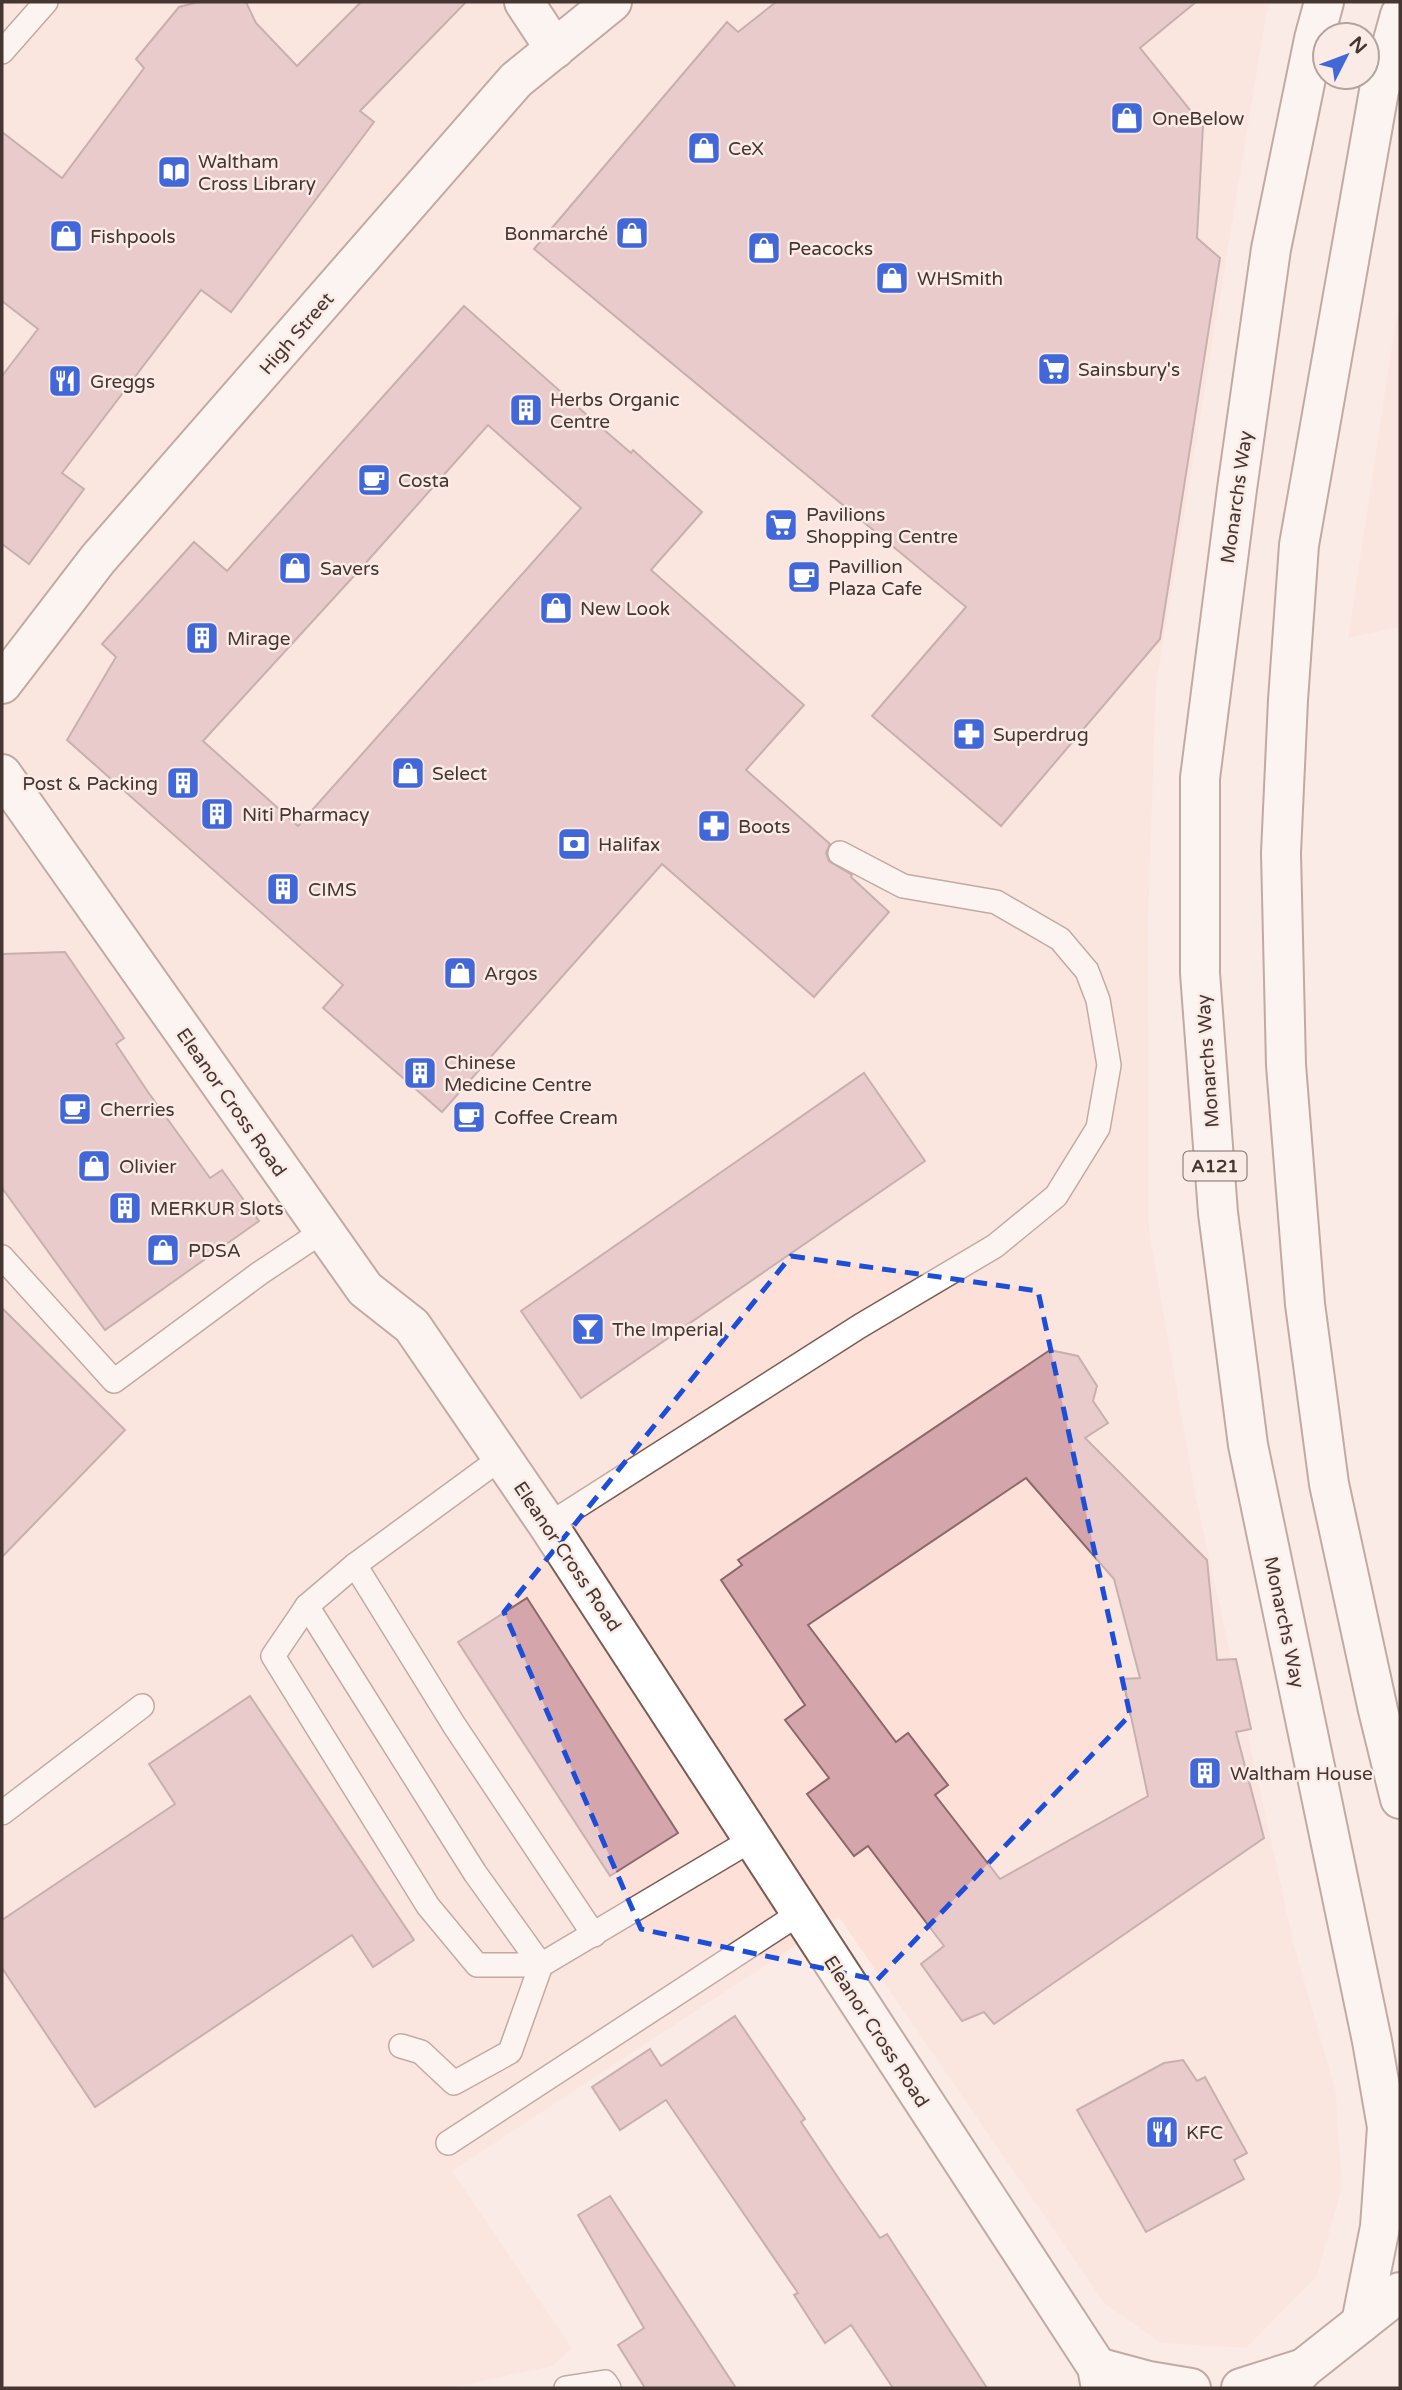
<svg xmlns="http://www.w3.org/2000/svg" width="1402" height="2390" viewBox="0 0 1402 2390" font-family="'Varela Round',sans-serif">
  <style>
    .built { fill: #fde1d8 }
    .building { fill: #d4a5aa; stroke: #8b686c; stroke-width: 2; fill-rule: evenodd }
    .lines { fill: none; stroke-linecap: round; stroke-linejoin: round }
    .lane-casing { stroke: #7c5c52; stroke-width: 26 }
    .street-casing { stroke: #7c5c52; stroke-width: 42 }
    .primary-casing { stroke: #7c5c52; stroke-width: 42 }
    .lane { stroke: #fff; stroke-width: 23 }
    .street { stroke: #fff; stroke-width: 38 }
    .primary { stroke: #fff; stroke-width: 38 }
    .marked { fill: none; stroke: #1d4ed8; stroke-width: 5; stroke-dasharray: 14 9; stroke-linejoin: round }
    .labels { text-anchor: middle; stroke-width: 5; stroke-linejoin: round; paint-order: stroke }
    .shield { fill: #faebe6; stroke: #7b6c67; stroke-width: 2 }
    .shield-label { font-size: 18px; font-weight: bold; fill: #453631 }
    .poi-label { font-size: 19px; fill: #453631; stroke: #faebe6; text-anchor: start }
    .street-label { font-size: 19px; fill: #453631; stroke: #faebe6 }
  </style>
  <rect width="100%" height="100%" fill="#faebe6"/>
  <g class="built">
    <polygon points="2,2 1270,2 1266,17 1156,687 1148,923 1149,1230 1196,1497 1294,1945 1336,2092 1342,2187 1317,2276 1246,2348 1161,2343 1104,2303 839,1917 452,2171 572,2348 553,2366 450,2388 2,2388"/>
    <polygon points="1400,302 1400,627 1348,638 1394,331"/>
  </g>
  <g class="building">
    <polygon points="198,2 246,2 256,23 297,66 361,2 466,2 360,111 374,122 231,312 201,290 62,473 84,489 29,564 2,544 2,376 38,329 2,301 2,132 62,178 144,68 136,59 179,7"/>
    <polygon points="776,2 1196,2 1140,48 1203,126 1197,238 1220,258 1160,639 1001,826 872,716 966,607 534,249 727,22 738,32"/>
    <path d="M 464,306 L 596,423 L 631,453 L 633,450 L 702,512 L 651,570 L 804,705 L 746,770 L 830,844 L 826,853 L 829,861 L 852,875 L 851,877 L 889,912 L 814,997 L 662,864 L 442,1112 L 323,1008 L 343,985 L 67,740 L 116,657 L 102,644 L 194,542 L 227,571 ZM 488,425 L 581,508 L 298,826 L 203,741 L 364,565 Z"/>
    <polygon points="65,952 124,1038 116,1044 148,1092 210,1178 222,1170 259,1221 105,1330 2,1188 2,954"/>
    <polygon points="864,1073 925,1161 581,1398 521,1311"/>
    <polygon points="2,1308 125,1430 2,1557"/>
    <path d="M 1050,1350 L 1078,1356 L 1097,1386 L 1093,1401 L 1108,1423 L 1085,1438 L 1207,1560 L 1217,1660 L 1236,1659 L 1251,1729 L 1236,1732 L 1264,1838 L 994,2024 L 984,2012 L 962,2021 L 921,1964 L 944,1946 L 868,1846 L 854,1856 L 807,1794 L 829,1778 L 785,1720 L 805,1705 L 721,1580 L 742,1565 L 738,1560 ZM 1026,1478 L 1114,1579 L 1140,1678 L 1123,1679 L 1148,1796 L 1000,1879 L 935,1795 L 948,1785 L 908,1733 L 896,1742 L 808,1625 Z"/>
    <polygon points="527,1598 678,1833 610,1876 458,1642"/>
    <polygon points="250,1696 414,1940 373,1967 352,1935 95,2107 2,1968 2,1920 175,1804 149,1764"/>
    <polygon points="735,2016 805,2119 801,2122 841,2182 880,2238 887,2234 987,2388 893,2388 851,2325 825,2343 794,2295 798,2293 666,2100 620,2130 592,2087 650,2049 661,2066"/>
    <polygon points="1183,2060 1197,2081 1205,2077 1247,2153 1234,2160 1244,2179 1146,2232 1077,2110 1164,2063"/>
    <polygon points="610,2196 736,2388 645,2388 618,2345 644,2328 578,2215"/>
  </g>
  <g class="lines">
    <defs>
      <g id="lane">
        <polyline points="2,52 46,2"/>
        <polyline points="2,1257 114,1381 260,1273 323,1231"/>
        <polyline points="501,1458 355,1565 307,1606 273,1656 428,1906 477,1965 541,1965 753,1839"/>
        <polyline points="548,1525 860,1326 995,1246 1056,1196 1098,1128 1109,1065 1098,1000 1087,971 1060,939 996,902 903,886 840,853"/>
        <polyline points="355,1565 454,1725 594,1935"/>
        <polyline points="307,1606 475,1873 541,1965"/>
        <polyline points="2,1813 142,1706"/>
        <polyline points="401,2046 421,2052 454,2083 510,2052 541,1965"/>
        <polyline points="448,2143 800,1913"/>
        <polyline points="566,2388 605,2382 609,2388"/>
      </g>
      <g id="street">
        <polyline points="524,2 555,49"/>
        <polyline points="2,684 98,559 516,80 612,2"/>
        <polyline points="2,774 365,1289 412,1326 548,1525 1097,2367 1101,2388"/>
        <polyline points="1097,2367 1149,2381 1191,2388"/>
        <polyline points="1241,2388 1304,2368"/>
      </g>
      <g id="primary">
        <polyline points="1324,2 1314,39 1271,249 1237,489 1200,778 1200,973 1218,1213 1248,1445 1372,2041 1387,2127 1380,2227 1361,2323"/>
        <polyline points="1400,15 1379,91 1299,545 1288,700 1281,853 1286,1065 1305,1304 1329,1484 1378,1710 1400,1799"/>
        <polyline points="1286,2388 1304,2368 1400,2292"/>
      </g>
    </defs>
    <use href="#lane" class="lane-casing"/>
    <use href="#street" class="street-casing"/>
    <use href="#primary" class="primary-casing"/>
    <use href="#lane" class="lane"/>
    <use href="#street" class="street"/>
    <use href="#primary" class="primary"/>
  </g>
  <path d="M0 0H1402V2390H0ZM 791,1256 L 1038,1291 L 1130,1715 L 877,1980 L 641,1929 L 504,1612 Z" fill="#faebe6" fill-opacity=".55" fill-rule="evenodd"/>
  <path class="marked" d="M 791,1256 L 1038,1291 L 1130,1715 L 877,1980 L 641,1929 L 504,1612 Z"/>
  <defs>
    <symbol id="shop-square" viewBox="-11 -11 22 22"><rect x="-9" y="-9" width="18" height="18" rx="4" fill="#4167d9" stroke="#faebe6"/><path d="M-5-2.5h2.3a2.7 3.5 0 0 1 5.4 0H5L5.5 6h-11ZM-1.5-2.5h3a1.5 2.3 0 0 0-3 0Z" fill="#fff"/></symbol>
    <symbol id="library-square" viewBox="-11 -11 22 22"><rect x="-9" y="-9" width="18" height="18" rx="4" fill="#4167d9" stroke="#faebe6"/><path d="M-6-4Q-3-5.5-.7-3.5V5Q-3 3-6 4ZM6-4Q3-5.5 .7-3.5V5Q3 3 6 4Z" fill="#fff"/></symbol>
    <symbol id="supermarket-square" viewBox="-11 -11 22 22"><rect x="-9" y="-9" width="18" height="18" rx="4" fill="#4167d9" stroke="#faebe6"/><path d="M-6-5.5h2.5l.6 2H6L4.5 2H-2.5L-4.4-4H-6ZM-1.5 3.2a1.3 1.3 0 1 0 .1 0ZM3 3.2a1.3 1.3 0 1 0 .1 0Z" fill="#fff"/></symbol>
    <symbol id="restaurant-square" viewBox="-11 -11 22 22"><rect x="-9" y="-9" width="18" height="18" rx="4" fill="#4167d9" stroke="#faebe6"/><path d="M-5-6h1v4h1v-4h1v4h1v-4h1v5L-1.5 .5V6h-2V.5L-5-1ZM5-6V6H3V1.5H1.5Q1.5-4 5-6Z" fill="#fff"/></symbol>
    <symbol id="building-square" viewBox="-11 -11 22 22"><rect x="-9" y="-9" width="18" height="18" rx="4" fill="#4167d9" stroke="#faebe6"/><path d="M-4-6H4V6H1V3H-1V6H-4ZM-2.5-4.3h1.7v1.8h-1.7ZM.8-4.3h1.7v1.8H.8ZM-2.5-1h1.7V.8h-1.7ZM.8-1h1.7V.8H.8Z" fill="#fff"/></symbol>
    <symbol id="cafe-square" viewBox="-11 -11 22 22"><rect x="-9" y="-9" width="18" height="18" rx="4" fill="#4167d9" stroke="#faebe6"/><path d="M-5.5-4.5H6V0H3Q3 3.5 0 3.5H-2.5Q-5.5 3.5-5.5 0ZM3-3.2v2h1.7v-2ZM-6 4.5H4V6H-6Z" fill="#fff"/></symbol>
    <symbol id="pharmacy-square" viewBox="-11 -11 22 22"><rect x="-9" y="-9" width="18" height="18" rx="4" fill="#4167d9" stroke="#faebe6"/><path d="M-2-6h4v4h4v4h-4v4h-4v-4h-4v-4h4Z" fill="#fff"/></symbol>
    <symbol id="bank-square" viewBox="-11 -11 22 22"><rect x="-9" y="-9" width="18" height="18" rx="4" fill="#4167d9" stroke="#faebe6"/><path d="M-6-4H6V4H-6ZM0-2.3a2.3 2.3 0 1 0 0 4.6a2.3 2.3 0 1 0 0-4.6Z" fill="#fff"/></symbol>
    <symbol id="bar-square" viewBox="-11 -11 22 22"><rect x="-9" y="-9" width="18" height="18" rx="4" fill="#4167d9" stroke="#faebe6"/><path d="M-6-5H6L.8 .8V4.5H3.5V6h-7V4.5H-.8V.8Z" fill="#fff"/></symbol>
  </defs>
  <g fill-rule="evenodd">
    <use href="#shop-square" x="1108" y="99" width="38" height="38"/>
    <use href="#shop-square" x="685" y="129" width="38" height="38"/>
    <use href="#library-square" x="155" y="153" width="38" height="38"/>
    <use href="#shop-square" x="613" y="214" width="38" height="38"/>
    <use href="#shop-square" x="47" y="217" width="38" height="38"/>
    <use href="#shop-square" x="745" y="229" width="38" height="38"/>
    <use href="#shop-square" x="873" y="259" width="38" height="38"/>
    <use href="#supermarket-square" x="1035" y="350" width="38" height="38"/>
    <use href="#restaurant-square" x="46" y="362" width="38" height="38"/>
    <use href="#building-square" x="507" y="391" width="38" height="38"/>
    <use href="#cafe-square" x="355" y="461" width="38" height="38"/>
    <use href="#supermarket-square" x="762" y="506" width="38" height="38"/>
    <use href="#shop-square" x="276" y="549" width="38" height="38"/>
    <use href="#cafe-square" x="785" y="558" width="38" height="38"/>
    <use href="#shop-square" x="537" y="589" width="38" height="38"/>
    <use href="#building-square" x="183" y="619" width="38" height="38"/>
    <use href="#pharmacy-square" x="950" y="715" width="38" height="38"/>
    <use href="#shop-square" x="389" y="754" width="38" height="38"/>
    <use href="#building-square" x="164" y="764" width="38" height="38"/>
    <use href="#building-square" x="198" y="795" width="38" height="38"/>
    <use href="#pharmacy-square" x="695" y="807" width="38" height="38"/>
    <use href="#bank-square" x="555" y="825" width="38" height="38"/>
    <use href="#building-square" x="264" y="870" width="38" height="38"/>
    <use href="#shop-square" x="441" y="954" width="38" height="38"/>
    <use href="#building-square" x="401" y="1054" width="38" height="38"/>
    <use href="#cafe-square" x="56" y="1090" width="38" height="38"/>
    <use href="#cafe-square" x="450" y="1098" width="38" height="38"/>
    <use href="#shop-square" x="75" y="1147" width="38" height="38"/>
    <use href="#building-square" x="106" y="1189" width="38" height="38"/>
    <use href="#shop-square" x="144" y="1231" width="38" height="38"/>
    <use href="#bar-square" x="569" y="1310" width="38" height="38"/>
    <use href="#building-square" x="1186" y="1754" width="38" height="38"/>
    <use href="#restaurant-square" x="1143" y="2113" width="38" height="38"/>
  </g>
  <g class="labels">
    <rect class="shield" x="1183.5" y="1151.5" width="63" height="29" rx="5"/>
    <g class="shield-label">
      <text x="1215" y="1172">A121</text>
    </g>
    <g class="poi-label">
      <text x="1152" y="125">OneBelow</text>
      <text x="728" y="155">CeX</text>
      <text x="198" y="168">Waltham<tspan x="198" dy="22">Cross Library</tspan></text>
      <text x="608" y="240" text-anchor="end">Bonmarché</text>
      <text x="90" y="243">Fishpools</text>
      <text x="788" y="255">Peacocks</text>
      <text x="917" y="285">WHSmith</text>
      <text x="1078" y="376">Sainsbury's</text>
      <text x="90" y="388">Greggs</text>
      <text x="550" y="406">Herbs Organic<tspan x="550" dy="22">Centre</tspan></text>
      <text x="398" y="487">Costa</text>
      <text x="806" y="521">Pavilions<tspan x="806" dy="22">Shopping Centre</tspan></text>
      <text x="828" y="573">Pavillion<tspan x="828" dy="22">Plaza Cafe</tspan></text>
      <text x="320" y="575">Savers</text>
      <text x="580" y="615">New Look</text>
      <text x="227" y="645">Mirage</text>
      <text x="993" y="741">Superdrug</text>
      <text x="432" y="780">Select</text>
      <text x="158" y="790" text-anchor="end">Post &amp; Packing</text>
      <text x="242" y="821">Niti Pharmacy</text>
      <text x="738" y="833">Boots</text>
      <text x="598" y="851">Halifax</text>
      <text x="308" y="896">CIMS</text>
      <text x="484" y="980">Argos</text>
      <text x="444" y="1069">Chinese<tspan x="444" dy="22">Medicine Centre</tspan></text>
      <text x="100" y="1116">Cherries</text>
      <text x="494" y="1124">Coffee Cream</text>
      <text x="119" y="1173">Olivier</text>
      <text x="150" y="1215">MERKUR Slots</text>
      <text x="188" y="1257">PDSA</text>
      <text x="612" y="1336">The Imperial</text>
      <text x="1230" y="1780">Waltham House</text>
      <text x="1186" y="2139">KFC</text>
    </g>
    <g class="street-label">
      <text transform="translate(296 333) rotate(-49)" y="7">High Street</text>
      <text transform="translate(1236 497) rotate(-82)" y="7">Monarchs Way</text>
      <text transform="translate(1207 1061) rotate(-94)" y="7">Monarchs Way</text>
      <text transform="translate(232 1102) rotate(55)" y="7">Eleanor Cross Road</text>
      <text transform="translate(568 1556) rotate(56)" y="7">Eleanor Cross Road</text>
      <text transform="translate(1285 1622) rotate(78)" y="7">Monarchs Way</text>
      <text transform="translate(877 2031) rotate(57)" y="7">Eleanor Cross Road</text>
    </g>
  </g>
  <rect width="1402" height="2390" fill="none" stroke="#453631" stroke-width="7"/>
  <g transform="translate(1346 56) rotate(48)"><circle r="33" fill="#faebe6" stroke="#b2a39e" stroke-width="2"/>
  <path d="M0-5L12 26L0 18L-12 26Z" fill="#4167d9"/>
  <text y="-10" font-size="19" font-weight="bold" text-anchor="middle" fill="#453631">N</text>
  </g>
</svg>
